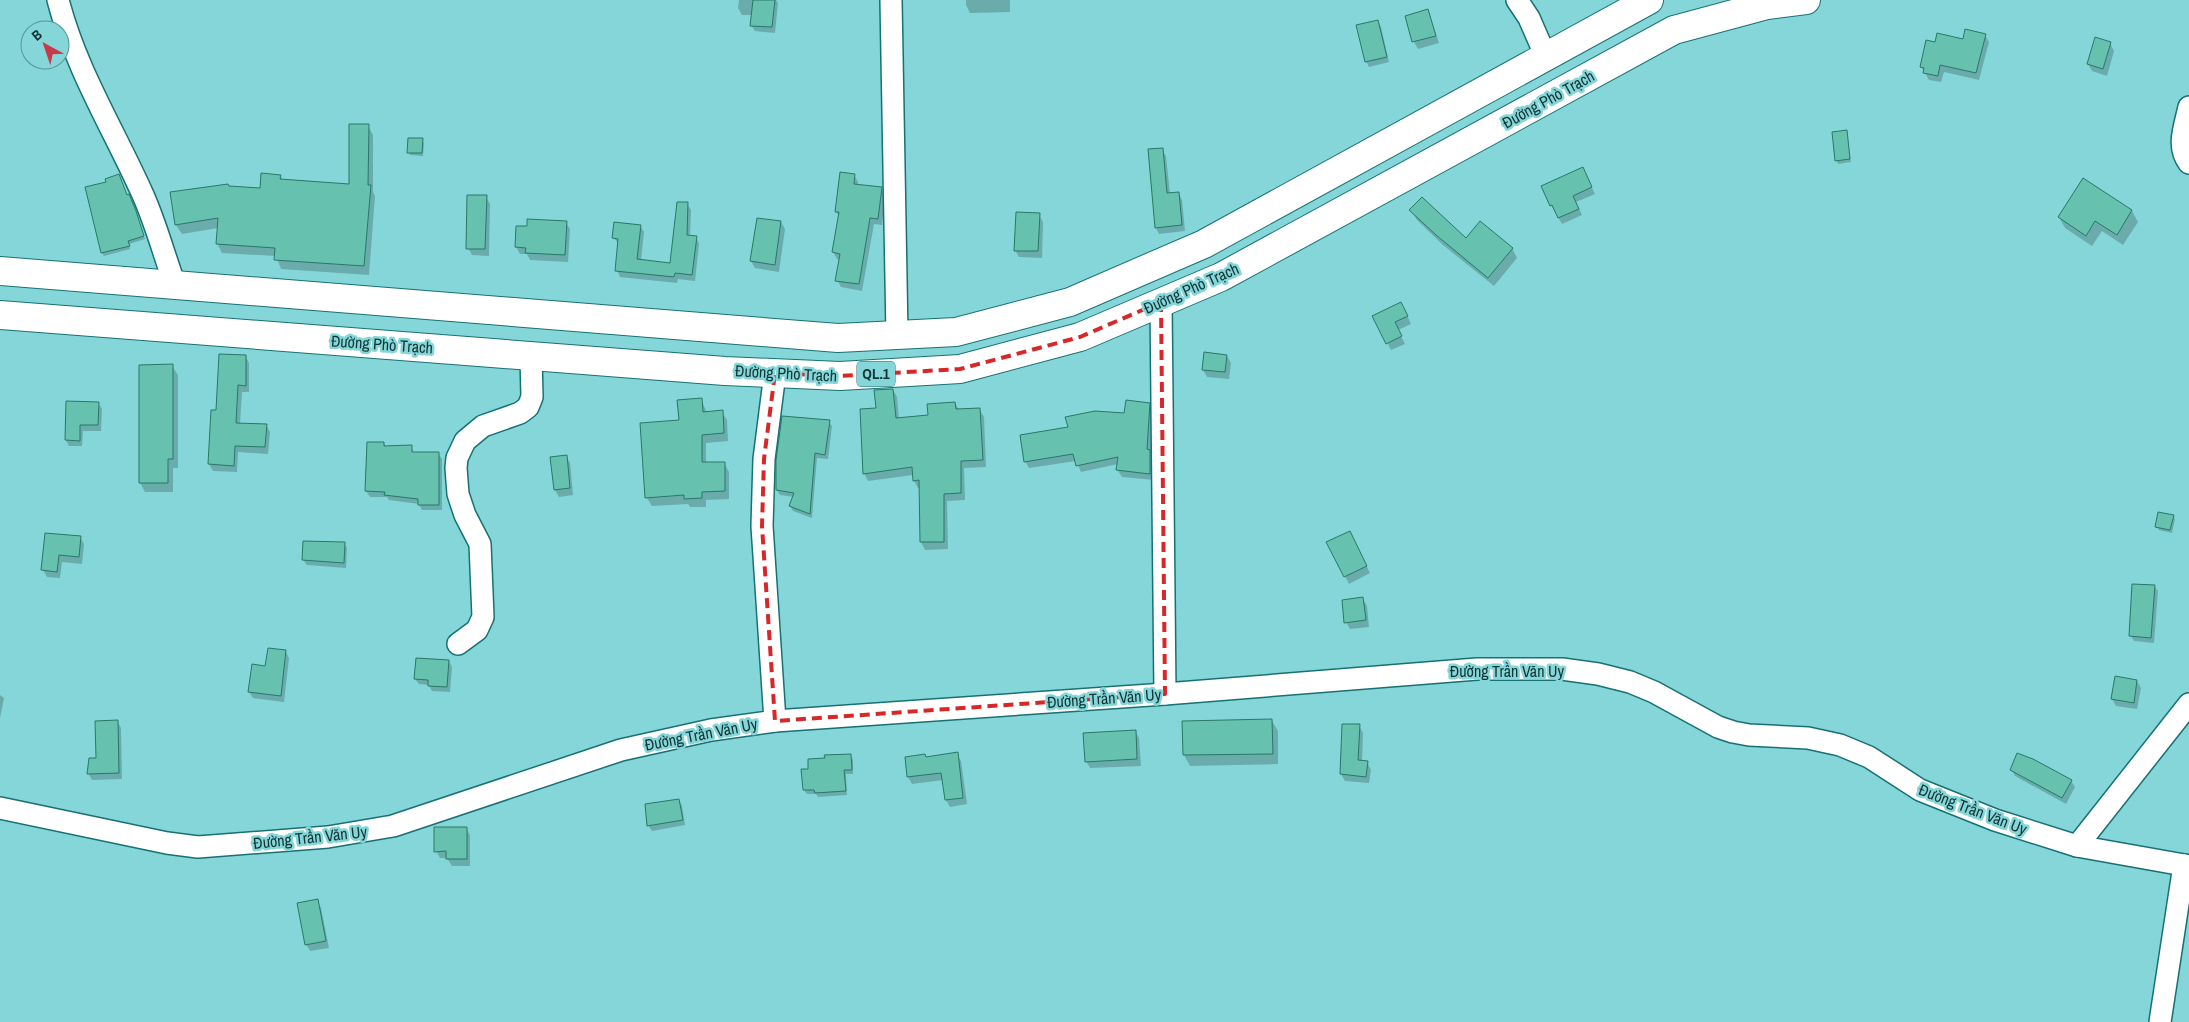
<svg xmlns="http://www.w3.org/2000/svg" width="2189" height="1022" viewBox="0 0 2189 1022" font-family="'Archivo Narrow',sans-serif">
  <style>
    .shadow { fill: #0003 }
    .building { fill: #66c2ae; stroke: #2a7768 }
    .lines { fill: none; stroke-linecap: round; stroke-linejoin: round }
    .minor-casing { stroke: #177174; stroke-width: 24 }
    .highway-casing { stroke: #177174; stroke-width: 30 }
    .minor { stroke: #fff; stroke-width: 21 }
    .highway { stroke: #fff; stroke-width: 28 }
    .marked { fill: none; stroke: #d62828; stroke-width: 4; stroke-dasharray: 10 6; stroke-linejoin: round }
    .labels { text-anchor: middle; stroke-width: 5; stroke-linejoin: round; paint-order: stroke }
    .shield { fill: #85d6d8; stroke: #346566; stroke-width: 1 }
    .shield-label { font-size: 15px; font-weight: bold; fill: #113435 }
    .street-label { font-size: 16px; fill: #113435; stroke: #85d6d8 }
  </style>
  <rect width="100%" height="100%" fill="#85d6d8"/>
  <g class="shadow">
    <polygon points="739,0 776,0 778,3 775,33 755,31 751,25 752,15 742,15 738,8"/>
    <polygon points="966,0 1010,0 1010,12 970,13 966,5"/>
    <polygon points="1428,11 1439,43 1418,49 1414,42"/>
    <polygon points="1378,21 1381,27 1389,62 1369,67 1366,61"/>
    <polygon points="1985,35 1989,42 1979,80 1944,72 1941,82 1929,80 1921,66 1936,44"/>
    <polygon points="2110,43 2114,51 2107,76 2092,71 2088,64"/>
    <polygon points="368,126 373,135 373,192 375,196 369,275 281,269 276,256 222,253 217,243 218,228 182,234 176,225 229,187 261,189 280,176 283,180 350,185"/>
    <polygon points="1846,131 1851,162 1838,164 1837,161"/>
    <polygon points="422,140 424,143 423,156 410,155 408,152"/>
    <polygon points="1150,150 1162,150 1166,156 1170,194 1179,194 1182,200 1185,231 1159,234 1156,228"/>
    <polygon points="854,175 858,182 858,186 881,189 885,196 882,225 874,224 862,291 841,287 837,280 840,260 837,259 833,252 839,216 836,212"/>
    <polygon points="1586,175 1595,194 1576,202 1582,215 1562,224 1551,205"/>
    <polygon points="127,196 137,215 145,239 129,244 130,249 104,256 102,253"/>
    <polygon points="486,197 490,204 489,256 472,255 468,248"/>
    <polygon points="687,204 691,210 690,237 696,237 699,244 695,281 678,279 677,283 620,277 617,270 619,245 614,238 640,226 644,232 641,260 671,265"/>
    <polygon points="1411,210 1466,240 1512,248 1517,258 1494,286 1443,245 1417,220"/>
    <polygon points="2132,211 2138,222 2123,245 2102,231 2092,246 2065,228 2059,217"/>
    <polygon points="1039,215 1043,222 1042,258 1019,257 1015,250"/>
    <polygon points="781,222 785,229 779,272 755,268 751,261"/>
    <polygon points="566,223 570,229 568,262 530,260 527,254 520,254 516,247"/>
    <polygon points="1405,311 1411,324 1398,330 1405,344 1391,350 1374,316"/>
    <polygon points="1227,356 1231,363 1229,379 1207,377 1203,370"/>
    <polygon points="246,357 249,363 249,392 242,392 240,424 266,425 270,432 268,454 238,452 237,472 213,471 209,464 212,411 218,412"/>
    <polygon points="172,366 178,375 178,468 173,468 173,492 145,492 140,483"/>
    <polygon points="893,390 897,397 899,419 929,417 955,403 959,410 979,409 984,417 986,467 964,468 965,500 947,501 948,549 925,550 921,542 921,488 918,488 914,481 913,475 868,481 864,473 877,410"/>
    <polygon points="701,399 707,413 722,412 727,420 728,441 706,443 706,464 724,463 729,472 729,499 706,500 706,507 690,507 688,504 652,506 647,498 680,422"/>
    <polygon points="98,403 102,409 101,431 83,431 82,446 69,446 66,440"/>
    <polygon points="1149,404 1153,411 1151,454 1153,458 1154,480 1122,477 1117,469 1118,464 1081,472 1076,461 1029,468 1025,461 1069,428 1125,414"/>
    <polygon points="829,422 832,426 828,459 817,458 812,518 793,511 790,506 794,497 780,495 777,490"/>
    <polygon points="368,443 384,443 386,447 411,446 414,454 438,453 442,459 442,510 422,510 419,504 389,500 387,497 370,497 366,491"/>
    <polygon points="566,456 570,463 573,495 559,497 555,490 552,458"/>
    <polygon points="2173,516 2175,519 2172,533 2159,530 2157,527"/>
    <polygon points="46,534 80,537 84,544 82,564 62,562 60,578 47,577 43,570"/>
    <polygon points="1353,539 1370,573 1349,584 1328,543"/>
    <polygon points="344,543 347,548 346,568 307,565 303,560"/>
    <polygon points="2154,586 2158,591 2154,643 2134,641 2131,636"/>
    <polygon points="1363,599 1367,606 1369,627 1350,629 1346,622"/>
    <polygon points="286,652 289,658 284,702 253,698 249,692 266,668"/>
    <polygon points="449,661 452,667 450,692 432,691 429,685 419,684 415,679"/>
    <polygon points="2137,681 2141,688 2137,709 2116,706 2112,699"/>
    <polygon points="0,695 4,698 0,718"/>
    <polygon points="117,721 121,728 122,779 92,780 88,773"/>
    <polygon points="1272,721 1278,731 1278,764 1190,766 1184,755"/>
    <polygon points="1359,726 1363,733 1362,762 1367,762 1371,770 1369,783 1345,781 1341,774"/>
    <polygon points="1135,731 1139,738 1141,766 1090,768 1086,761"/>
    <polygon points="957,754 961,761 967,804 950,807 946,800 943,780 912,784 908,777 926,758"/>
    <polygon points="850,755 853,760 853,774 846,774 847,795 818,797 816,794 807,794 804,790 802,771 809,770 826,759"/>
    <polygon points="2012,770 2071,781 2075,787 2066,804 2015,776"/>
    <polygon points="679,800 682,806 685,825 652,831 648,825"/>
    <polygon points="466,828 470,835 470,866 452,866 447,858 440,858 436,851"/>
    <polygon points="317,901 321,908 329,948 310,951 306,944"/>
  </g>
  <g class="building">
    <polygon points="753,0 775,0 772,27 750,26"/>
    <polygon points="1428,9 1436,36 1412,42 1405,16"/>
    <polygon points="1378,20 1387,57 1365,62 1356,25"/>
    <polygon points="1965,29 1986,34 1976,73 1940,65 1938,76 1923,73 1924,68 1920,67 1926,40 1935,42 1937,33 1963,39"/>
    <polygon points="2095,37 2111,42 2103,69 2087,64"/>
    <polygon points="349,124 369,124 368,185 371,185 364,266 274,260 275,248 216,244 218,218 175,225 170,192 228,184 229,186 260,188 261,173 281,175 280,179 349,184"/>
    <polygon points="1847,130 1850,159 1835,161 1832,132"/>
    <polygon points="408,138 423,138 422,153 407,153"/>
    <polygon points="1163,148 1167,193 1179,192 1182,225 1155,228 1148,149"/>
    <polygon points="1583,167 1592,187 1573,196 1579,209 1558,218 1552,205 1550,206 1541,186"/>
    <polygon points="840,172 855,174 854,184 882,187 878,219 870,218 859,284 835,281 840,254 832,252 839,212 835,212"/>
    <polygon points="119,174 127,195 129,194 136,211 144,236 128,241 130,246 101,253 85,187 106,182 105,179"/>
    <polygon points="2083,178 2132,210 2117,235 2095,221 2086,236 2058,217"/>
    <polygon points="467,195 487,195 485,249 466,249"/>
    <polygon points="1422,197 1466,238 1480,221 1513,248 1488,278 1436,235 1409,210"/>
    <polygon points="677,202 688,202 687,235 697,236 692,275 675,273 674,277 615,271 618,239 612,238 614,222 641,225 637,259 670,263"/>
    <polygon points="1016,212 1040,213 1038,251 1014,251"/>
    <polygon points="757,218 781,221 775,265 750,261"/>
    <polygon points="527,219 567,221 565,255 525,253 526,248 515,247 516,226 527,226"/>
    <polygon points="1401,302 1408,316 1395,322 1402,336 1386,344 1372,316"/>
    <polygon points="1204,352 1227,355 1225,372 1202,370"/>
    <polygon points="219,354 246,355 246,386 238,385 236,423 267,424 265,447 235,446 234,466 208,464 211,410 216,410"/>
    <polygon points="173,364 173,459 168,459 168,483 139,483 139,365"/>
    <polygon points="893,389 896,418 928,415 927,404 955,402 956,409 980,408 983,460 961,461 961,493 944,494 944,542 920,542 919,480 913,481 912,467 863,474 860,409 876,408 874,390"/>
    <polygon points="702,398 703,412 723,410 724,433 702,435 702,462 725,462 725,491 702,492 702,498 684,499 684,495 645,498 640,423 679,420 677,400"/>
    <polygon points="1126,400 1150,403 1147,449 1150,450 1150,474 1116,470 1118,457 1076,466 1073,454 1024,462 1020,435 1068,427 1065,417 1095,411 1124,413"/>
    <polygon points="66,401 99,402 98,425 80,425 80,441 65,440"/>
    <polygon points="782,416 830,420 825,455 815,453 810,514 789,506 794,493 776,490 776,460"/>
    <polygon points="367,442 384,442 384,446 412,445 412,452 439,452 439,505 418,505 418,499 384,495 385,492 365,491"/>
    <polygon points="567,455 570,488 554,490 550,457"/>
    <polygon points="2158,512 2174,515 2170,530 2155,527"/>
    <polygon points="1350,531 1367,566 1344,577 1326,542"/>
    <polygon points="45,533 81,536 79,557 59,555 57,572 41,570"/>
    <polygon points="303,541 345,542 344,563 302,560"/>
    <polygon points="2132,584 2155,585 2151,638 2129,636"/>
    <polygon points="1363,597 1366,620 1344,623 1342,600"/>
    <polygon points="268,648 286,650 281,696 248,692 252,664 265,666"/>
    <polygon points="416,658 449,660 447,687 428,686 428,680 414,679"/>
    <polygon points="2115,676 2137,680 2134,703 2111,699"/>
    <polygon points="1272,719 1273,754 1183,755 1182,721"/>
    <polygon points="118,720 119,773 87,774 89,758 96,758 95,721"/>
    <polygon points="1342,724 1360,724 1358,760 1368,761 1366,777 1340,774"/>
    <polygon points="1136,730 1137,759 1085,762 1083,733"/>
    <polygon points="958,752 963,798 945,800 941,773 907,777 905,757 925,754 926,757"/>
    <polygon points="2017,753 2033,759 2072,780 2062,798 2010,770"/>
    <polygon points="851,754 852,770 844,770 846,791 815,793 814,790 803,790 801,769 808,769 808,759 825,758 824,755"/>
    <polygon points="679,799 683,820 647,826 645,804"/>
    <polygon points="434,827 467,827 467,859 446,859 446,851 434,852"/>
    <polygon points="318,899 326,941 305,945 297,903"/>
  </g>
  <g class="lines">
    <defs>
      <g id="minor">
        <path d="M 58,0 C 76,70 114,130 143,195 C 156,224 164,255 175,285"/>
        <polyline points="891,0 897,335"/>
        <polyline points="1517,0 1529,18 1546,57"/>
        <path d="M 2189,107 C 2185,126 2176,146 2189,163"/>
        <polyline points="1161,302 1165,694"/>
        <polyline points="775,373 764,459 762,526 775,721"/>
        <polyline points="458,644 477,630 483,617 480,544 465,515 458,494 456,468 457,458 465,441 483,426 520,413 528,407 532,397 531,356"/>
        <polyline points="0,808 167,843 198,847 328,837 393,826 621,750 711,730 775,721 1165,694 1477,669 1562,669 1598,674 1630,682 1654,692 1718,727 1733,732 1749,735 1808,738 1840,745 1869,757 1920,790 1995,820 2077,846 2189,866"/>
        <polyline points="2077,846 2189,704"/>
        <polyline points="2160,1022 2184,865"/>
      </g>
      <g id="highway">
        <polyline points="0,271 838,338 956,332 1070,302 1204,244 1649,0"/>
        <polyline points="0,315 725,371 840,376 960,369 1080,337 1221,277 1674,30 1767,5 1806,0"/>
      </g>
    </defs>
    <use href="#minor" class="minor-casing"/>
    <use href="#highway" class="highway-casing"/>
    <use href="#minor" class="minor"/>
    <use href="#highway" class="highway"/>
  </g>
  <path class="marked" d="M 1161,302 L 1165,694 L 775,721 L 762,526 L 764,459 L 775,373 L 840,376 L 960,369 L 1080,337 Z"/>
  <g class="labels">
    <rect class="shield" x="857" y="361.5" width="38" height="25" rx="4"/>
    <g class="shield-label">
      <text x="876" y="379">QL.1</text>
    </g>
    <g class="street-label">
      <text transform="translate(1548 99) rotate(-29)" y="6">Đường Phò Trạch</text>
      <text transform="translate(1191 288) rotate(-24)" y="6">Đường Phò Trạch</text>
      <text transform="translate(382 344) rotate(4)" y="6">Đường Phò Trạch</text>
      <text transform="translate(786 373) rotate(3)" y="6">Đường Phò Trạch</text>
      <text x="1507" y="677">Đường Trần Văn Uy</text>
      <text transform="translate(1104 698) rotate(-4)" y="6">Đường Trần Văn Uy</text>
      <text transform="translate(701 734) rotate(-11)" y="6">Đường Trần Văn Uy</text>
      <text transform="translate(1973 809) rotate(21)" y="6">Đường Trần Văn Uy</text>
      <text transform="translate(310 837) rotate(-6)" y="6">Đường Trần Văn Uy</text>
    </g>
  </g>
  <g transform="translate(45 45) rotate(320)"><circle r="24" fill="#85d6d8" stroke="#579597"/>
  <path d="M0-4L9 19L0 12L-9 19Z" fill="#c9394c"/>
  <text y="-8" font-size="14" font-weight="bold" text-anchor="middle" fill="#113435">B</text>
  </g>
</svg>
